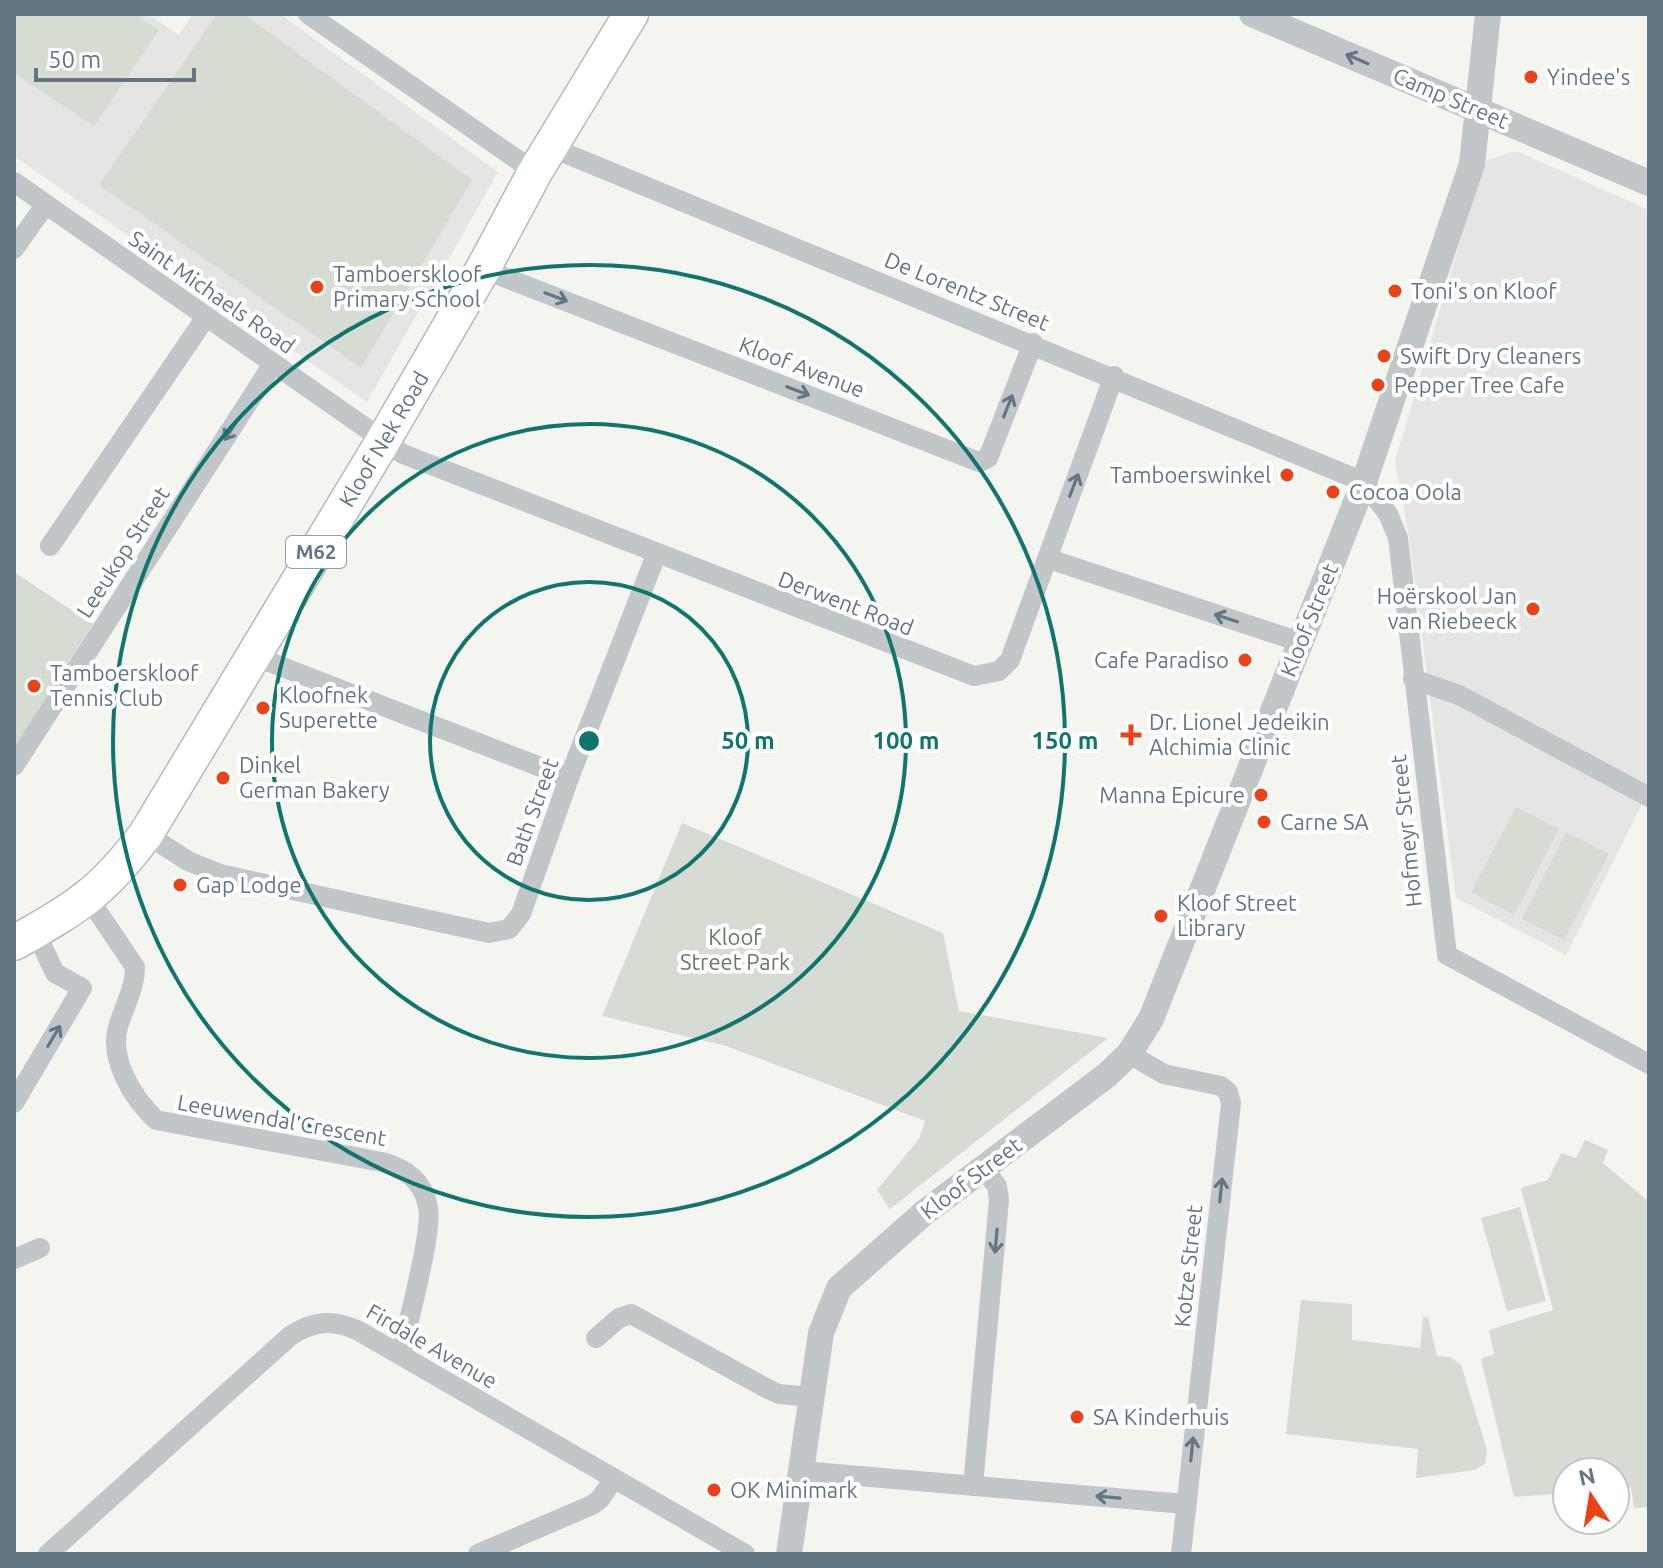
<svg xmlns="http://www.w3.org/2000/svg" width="1663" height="1568" viewBox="0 0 1663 1568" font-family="Ubuntu,sans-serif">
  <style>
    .built { fill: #e5e6e4 }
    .green { fill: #d6dcd1 }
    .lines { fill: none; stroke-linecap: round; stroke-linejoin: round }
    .primary-casing { stroke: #b4b9bc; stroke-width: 37 }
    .minor { stroke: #c1c6c8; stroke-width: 20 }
    .tertiary { stroke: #c1c6c8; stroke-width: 26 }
    .primary { stroke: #fff; stroke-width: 34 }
    .oneway { stroke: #627683 }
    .ring { fill: none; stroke: #0f766e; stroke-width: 4 }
    .poi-dot { fill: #ed4218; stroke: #fff; stroke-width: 3 }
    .labels { text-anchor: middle; stroke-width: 8; stroke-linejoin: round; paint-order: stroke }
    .shield { fill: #fff; stroke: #919fa8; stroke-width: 2 }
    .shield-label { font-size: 20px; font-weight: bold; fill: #627683 }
    .poi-label { font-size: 22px; fill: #627683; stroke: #fff; text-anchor: start }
    .street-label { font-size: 22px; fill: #627683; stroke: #fff }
    .park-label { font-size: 22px; fill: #677a61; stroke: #fff }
    .centre { fill: #0f766e; stroke: #fff; stroke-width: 4 }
    .ring-label { font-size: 24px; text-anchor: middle; font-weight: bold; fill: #0f766e; stroke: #fff; stroke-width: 8; stroke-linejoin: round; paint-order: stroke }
  </style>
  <rect width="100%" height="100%" fill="#f5f5f0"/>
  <g class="built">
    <polygon points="14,14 148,14 179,35 193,14 280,14 498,172 367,402 14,156"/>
    <polygon points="1516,151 1649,210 1649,791 1566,955 1456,898 1409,537 1395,461 1484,161"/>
  </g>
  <g class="green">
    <polygon points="14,14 135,14 159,30 94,126 14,73"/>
    <polygon points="217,14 244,14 472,180 361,368 99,185"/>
    <polygon points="14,572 93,624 14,748"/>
    <polygon points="1516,807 1559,829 1514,915 1471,892"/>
    <polygon points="682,823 943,933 959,1011 1108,1038 890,1209 877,1190 919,1139 925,1121 726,1046 602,1016"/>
    <polygon points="1566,832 1609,854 1564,940 1522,919"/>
    <polygon points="1585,1140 1608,1150 1603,1163 1649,1202 1649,1507 1634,1508 1631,1488 1615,1489 1615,1472 1567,1472 1567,1493 1514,1497 1481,1359 1494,1354 1489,1330 1553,1310 1521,1188 1548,1180 1561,1153 1576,1158"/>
    <polygon points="1520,1207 1546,1301 1507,1311 1481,1218"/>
    <polygon points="1301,1300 1352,1304 1352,1340 1420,1348 1423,1317 1428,1317 1437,1356 1450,1357 1461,1365 1487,1450 1485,1464 1475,1470 1416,1478 1418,1449 1286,1434"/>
  </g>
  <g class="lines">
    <defs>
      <g id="primary">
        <path id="s1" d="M 14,943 C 77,907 101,894 146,834 L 383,441 L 483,269 L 535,172 L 631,14"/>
      </g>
    </defs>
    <use href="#primary" class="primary-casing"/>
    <g class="minor">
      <polyline points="308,14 535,172"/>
      <polyline points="550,147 1364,482 1388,514 1398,538 1447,955 1649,1064"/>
      <polyline points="14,182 403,454 974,676 999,671 1010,660 1114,376"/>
      <polyline points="14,249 46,204"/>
      <polyline points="483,269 979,462 988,458 1033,343"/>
      <polyline points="50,546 206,317"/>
      <polyline points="1049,559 1300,642"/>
      <polyline points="254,656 569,778"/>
      <polyline points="1413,679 1459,695 1649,797"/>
      <polyline points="14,766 273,364"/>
      <polyline points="146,834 188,861 220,874 489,933 509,929 521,914 569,778 656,555"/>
      <path d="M 89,899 L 135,967 C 135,988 124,1007 118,1027 C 109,1060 133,1098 156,1120 L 382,1162 C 406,1168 424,1182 428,1207 C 433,1232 407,1325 401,1355"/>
      <polyline points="1129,1054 1164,1074 1221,1086 1228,1092 1231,1103 1181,1554"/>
      <polyline points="14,1103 82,988 55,973 35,931"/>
      <polyline points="14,1259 40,1248"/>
      <polyline points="596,1338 619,1318 631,1314 766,1388 779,1394 812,1397"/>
      <polyline points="801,1471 1185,1504"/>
      <polyline points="973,1486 999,1200 997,1186 983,1168"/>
      <path d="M 48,1554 L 290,1336 C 313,1321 332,1319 357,1330 L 745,1554"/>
      <polyline points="478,1554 592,1505 600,1499 614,1479"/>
    </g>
    <g class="tertiary">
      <polyline points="1252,14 1649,183"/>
      <polyline points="789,1554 821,1333 839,1288 924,1213 1107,1075 1129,1054 1151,1019 1364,482 1472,164 1488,14"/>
    </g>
    <use href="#primary" class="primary"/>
  </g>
  <defs><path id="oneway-shaft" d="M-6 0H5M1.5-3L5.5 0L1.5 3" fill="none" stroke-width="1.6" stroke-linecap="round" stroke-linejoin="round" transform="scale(2)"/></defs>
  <g class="oneway">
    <use href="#oneway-shaft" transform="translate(1357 59) rotate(-157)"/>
    <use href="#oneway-shaft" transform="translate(556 297) rotate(21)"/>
    <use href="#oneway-shaft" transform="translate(798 391) rotate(21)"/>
    <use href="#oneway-shaft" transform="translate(1008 406) rotate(-68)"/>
    <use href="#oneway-shaft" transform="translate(231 430) rotate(123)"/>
    <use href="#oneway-shaft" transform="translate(1074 485) rotate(-69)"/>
    <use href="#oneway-shaft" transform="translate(1226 618) rotate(-162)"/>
    <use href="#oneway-shaft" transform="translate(54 1036) rotate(-59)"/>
    <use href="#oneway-shaft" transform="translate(1221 1190) rotate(-84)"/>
    <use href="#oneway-shaft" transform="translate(996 1241) rotate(95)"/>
    <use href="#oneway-shaft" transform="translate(1192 1449) rotate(-84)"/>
    <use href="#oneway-shaft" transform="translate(1108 1497) rotate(-175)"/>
  </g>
  <g class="ring">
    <circle cx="589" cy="741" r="159"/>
    <circle cx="589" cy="741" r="317"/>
    <circle cx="589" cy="741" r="476"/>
  </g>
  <g class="poi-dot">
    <circle cx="1531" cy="77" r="8"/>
    <circle cx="317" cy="287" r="8"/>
    <circle cx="1395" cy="291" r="8"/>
    <circle cx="1384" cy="356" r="8"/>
    <circle cx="1378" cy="385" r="8"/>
    <circle cx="1287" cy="475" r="8"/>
    <circle cx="1333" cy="492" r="8"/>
    <circle cx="1533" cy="609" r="8"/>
    <circle cx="1245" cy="660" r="8"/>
    <circle cx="34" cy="686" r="8"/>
    <circle cx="263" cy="708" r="8"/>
    <path d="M1127 723h8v8h8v8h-8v8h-8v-8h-8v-8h8z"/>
    <circle cx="223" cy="778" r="8"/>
    <circle cx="1261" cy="795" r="8"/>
    <circle cx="1264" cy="822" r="8"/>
    <circle cx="180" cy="885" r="8"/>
    <circle cx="1161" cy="916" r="8"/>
    <circle cx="1077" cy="1417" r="8"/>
    <circle cx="714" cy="1490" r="8"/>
  </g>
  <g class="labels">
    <rect class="shield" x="286" y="536" width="60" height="32" rx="6"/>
    <g class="shield-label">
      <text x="316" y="559">M62</text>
    </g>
    <g class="poi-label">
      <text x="1547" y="85">Yindee's</text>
      <text x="333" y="282">Tamboerskloof<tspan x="333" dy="25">Primary School</tspan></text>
      <text x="1411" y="299">Toni's on Kloof</text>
      <text x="1400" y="364">Swift Dry Cleaners</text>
      <text x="1394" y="393">Pepper Tree Cafe</text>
      <text x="1271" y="483" text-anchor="end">Tamboerswinkel</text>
      <text x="1349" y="500">Cocoa Oola</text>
      <text x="1517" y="604" text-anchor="end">Hoërskool Jan<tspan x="1517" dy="25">van Riebeeck</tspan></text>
      <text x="1229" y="668" text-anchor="end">Cafe Paradiso</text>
      <text x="50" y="681">Tamboerskloof<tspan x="50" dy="25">Tennis Club</tspan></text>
      <text x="279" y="703">Kloofnek<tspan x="279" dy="25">Superette</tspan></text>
      <text x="1149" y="730">Dr. Lionel Jedeikin<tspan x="1149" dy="25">Alchimia Clinic</tspan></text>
      <text x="239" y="773">Dinkel<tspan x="239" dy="25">German Bakery</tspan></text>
      <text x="1245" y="803" text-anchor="end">Manna Epicure</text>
      <text x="1280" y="830">Carne SA</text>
      <text x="196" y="893">Gap Lodge</text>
      <text x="1177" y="911">Kloof Street<tspan x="1177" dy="25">Library</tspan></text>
      <text x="1093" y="1425">SA Kinderhuis</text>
      <text x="730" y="1498">OK Minimark</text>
    </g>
    <g class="street-label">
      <text transform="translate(1451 98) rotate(23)" y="8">Camp Street</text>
      <text transform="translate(967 291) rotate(22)" y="8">De Lorentz Street</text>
      <text transform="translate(212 292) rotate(35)" y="8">Saint Michaels Road</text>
      <text transform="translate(802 367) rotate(21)" y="8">Kloof Avenue</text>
      <text dy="8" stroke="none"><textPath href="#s1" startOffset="634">Kloof Nek Road</textPath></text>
      <text transform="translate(123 552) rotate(-57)" y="8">Leeukop Street</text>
      <text transform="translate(846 603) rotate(21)" y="8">Derwent Road</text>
      <text transform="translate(1309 620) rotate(-68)" y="8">Kloof Street</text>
      <text transform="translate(532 812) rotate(-70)" y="8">Bath Street</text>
      <text transform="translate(1406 831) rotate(-96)" y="8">Hofmeyr Street</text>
      <text transform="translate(282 1120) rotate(10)" y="8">Leeuwendal Crescent</text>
      <text transform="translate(971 1178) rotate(-37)" y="8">Kloof Street</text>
      <text transform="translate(1188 1266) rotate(-84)" y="8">Kotze Street</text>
      <text transform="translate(432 1346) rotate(30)" y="8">Firdale Avenue</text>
    </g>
    <g class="park-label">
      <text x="735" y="945">Kloof<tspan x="735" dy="25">Street Park</tspan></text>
    </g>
  </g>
  <circle cx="589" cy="741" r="12" class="centre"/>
  <g class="ring-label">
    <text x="748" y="749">50 m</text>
    <text x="906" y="749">100 m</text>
    <text x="1065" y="749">150 m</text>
  </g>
  <rect width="1663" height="1568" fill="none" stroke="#627683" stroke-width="32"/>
  <g transform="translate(1591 1496) rotate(348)"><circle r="38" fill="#ffffff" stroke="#c0c8cd" stroke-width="2"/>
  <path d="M0-6L14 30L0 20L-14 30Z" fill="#ed4218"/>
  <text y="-12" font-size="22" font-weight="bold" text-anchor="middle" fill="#627683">N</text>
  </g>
  <path d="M36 68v12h158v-12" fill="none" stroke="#627683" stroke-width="4"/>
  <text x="48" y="68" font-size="24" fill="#627683" stroke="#ffffff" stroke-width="6" paint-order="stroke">50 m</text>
</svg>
